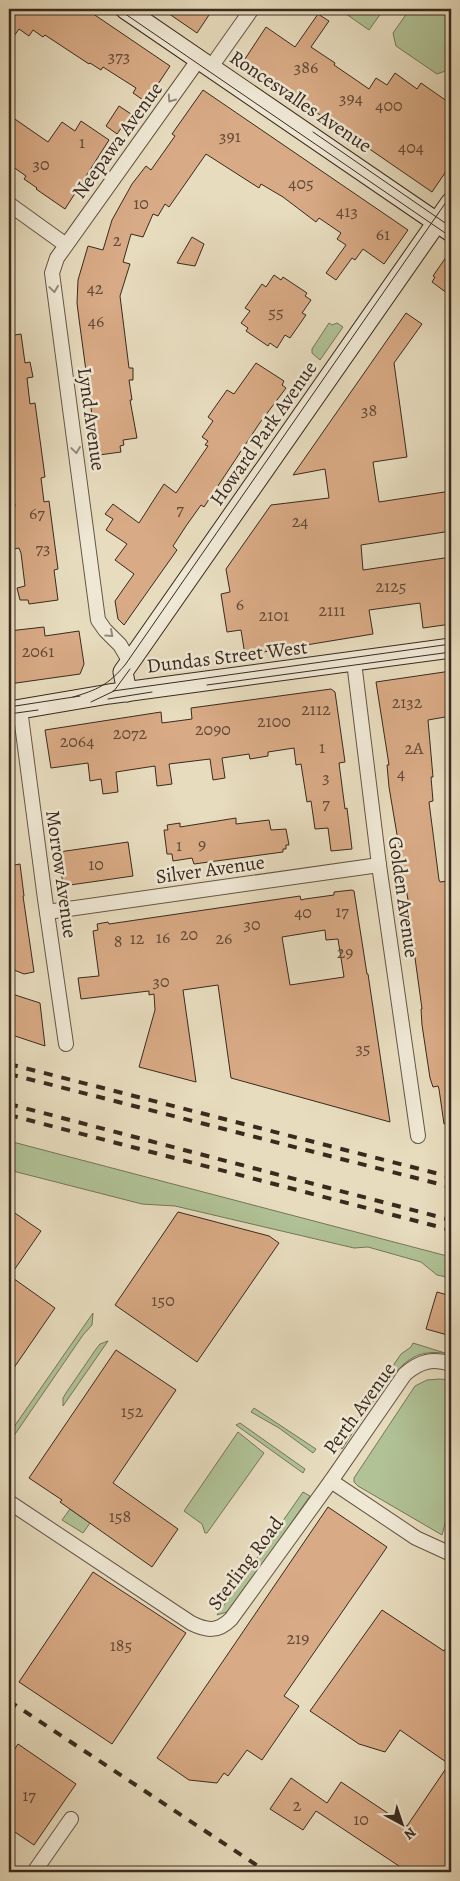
<svg xmlns="http://www.w3.org/2000/svg" width="460" height="1881" viewBox="0 0 460 1881" font-family="Alegreya,serif">
  <style>
    .green { fill: #b0c296; stroke: #75765a }
    .building { fill: #d8aa85; stroke: #3a2a1e; fill-rule: evenodd }
    .lines { fill: none; stroke-linecap: round; stroke-linejoin: round }
    .street-casing { stroke: #655646; stroke-width: 16 }
    .secondary-casing { stroke: #3a2a1e; stroke-width: 21 }
    .street { stroke: #efe8d5; stroke-width: 14 }
    .secondary { stroke: #efe8d5; stroke-width: 19 }
    .tram { stroke: #3a2a1e; stroke-width: 1 }
    .rail { stroke: #3a2a1e; stroke-width: 4; stroke-dasharray: 9 9; stroke-linecap: butt }
    .oneway { stroke: #94897a }
    .labels { text-anchor: middle; stroke-width: 5; stroke-linejoin: round; paint-order: stroke }
    .number-label { font-size: 18px; fill: #624a38 }
    .street-label { font-size: 20px; fill: #3a2a1e; stroke: #efe8d5 }
  </style>
  <rect width="100%" height="100%" fill="#e7dcbe"/>
  <filter id="stains"><feTurbulence type="fractalNoise" baseFrequency=".004" numOctaves="4"/><feColorMatrix values="0 0 0 0 .2 0 0 0 0 .09 0 0 0 0 .02 0 0 0 .5 -.17"/></filter>
  <radialGradient id="worn" r=".72"><stop offset=".6" stop-color="#630" stop-opacity="0"/><stop offset="1" stop-color="#630" stop-opacity=".3"/></radialGradient>
  <g class="green">
    <polygon points="339,9 384,9 369,30"/>
    <polygon points="410,9 451,9 451,66 448,70 437,74 396,46 393,33"/>
    <polygon points="329,323 332,325 337,323 343,327 320,360 312,353 312,349"/>
    <polygon points="9,1141 451,1257 451,1278 437,1275 421,1262 368,1247 354,1248 175,1206 142,1204 9,1170"/>
    <polygon points="93,1313 92,1325 83,1335 9,1443 9,1434"/>
    <polygon points="108,1341 63,1406 63,1398 66,1393 96,1349 100,1344"/>
    <path d="M 413,1343 L 445,1353 C 434,1352 424,1352 414,1357 C 392,1367 357,1427 342,1449 L 339,1445 L 401,1354 L 411,1347 Z"/>
    <polygon points="439,1379 451,1380 451,1501 442,1535 358,1486 354,1482 354,1478 415,1386 427,1380"/>
    <polygon points="254,1408 316,1449 313,1453 279,1428 251,1412"/>
    <polygon points="240,1423 305,1469 303,1473 236,1425"/>
    <polygon points="238,1432 264,1453 207,1533 205,1533 202,1524 184,1511"/>
    <polygon points="303,1492 310,1496 237,1601 227,1612 217,1615"/>
    <polygon points="70,1509 90,1523 83,1533 62,1520"/>
  </g>
  <g class="building">
    <polygon points="9,9 86,9 170,66 146,102 133,93 136,88 103,67 101,70 90,63 89,64 45,35 43,37 33,30 29,36 19,29 9,43"/>
    <polygon points="162,9 213,9 197,33"/>
    <polygon points="318,14 329,21 311,47 335,63 334,65 356,80 369,89 376,78 387,85 395,73 417,89 421,83 451,104 451,125 445,133 451,138 451,164 432,192 243,62 266,27 295,47"/>
    <polygon points="203,90 408,230 384,264 363,249 355,260 352,258 336,280 326,273 346,245 337,239 341,233 319,218 316,222 283,197 261,184 259,188 206,154 169,207 165,204 158,216 153,214 143,237 131,234 123,262 130,264 120,296 129,368 133,368 133,380 129,380 132,400 130,400 137,438 123,440 124,445 120,446 121,452 99,455 96,445 79,319 77,303 78,280 88,246 103,250 112,220 132,184 146,166 151,170 175,136 172,134"/>
    <polygon points="119,106 131,114 117,134 106,126"/>
    <polygon points="9,115 48,142 62,122 75,131 81,121 109,140 65,209 36,189 37,188 24,179 26,176 9,164"/>
    <polygon points="192,237 204,244 195,266 177,263"/>
    <polygon points="451,250 451,296 432,282 435,277 433,276"/>
    <polygon points="274,275 281,280 283,277 307,293 305,296 311,300 302,313 306,315 290,338 285,335 277,348 270,343 268,346 246,331 248,328 241,323 250,311 245,308 262,284 266,287"/>
    <polygon points="406,313 422,324 394,363 407,457 373,462 379,502 451,491 451,531 361,545 363,570 451,557 451,624 423,628 420,603 369,610 373,634 245,655 241,630 227,632 221,594 230,592 226,569 271,505 329,498 325,469 293,475"/>
    <polygon points="21,334 25,363 30,362 33,377 27,378 30,404 35,403 45,477 41,478 44,502 49,501 58,569 54,570 58,600 29,604 28,600 20,600 17,588 25,586 21,553 19,548 13,549 9,512 14,511 13,506 15,506 11,478 9,478 9,336"/>
    <polygon points="256,363 284,381 282,385 286,388 259,424 204,507 201,505 186,526 173,546 177,550 124,625 118,619 115,601 134,574 115,560 127,544 106,530 113,519 105,514 113,504 139,523 164,484 176,493 208,446 205,445 208,441 202,437 213,421 208,417 227,390 234,394"/>
    <polygon points="44,627 45,636 79,631 84,664 80,674 9,684 9,631"/>
    <polygon points="451,671 451,716 428,720 433,777 431,777 433,801 429,802 439,880 440,882 447,881 451,916 451,1123 444,1124 439,1089 438,1086 433,1087 430,1078 422,1025 421,1009 422,1009 409,914 408,900 389,787 387,765 389,765 376,682"/>
    <polygon points="331,689 335,692 345,762 339,763 345,809 347,808 352,849 331,851 328,828 315,829 311,801 307,802 301,764 296,765 294,748 268,752 268,756 250,759 249,754 222,758 225,778 213,780 210,759 169,764 172,784 157,786 155,766 116,772 118,792 103,794 101,779 90,781 88,763 51,768 45,730 161,712 162,723 192,719 191,708"/>
    <polygon points="236,818 236,824 269,820 271,830 286,829 289,845 286,845 286,849 283,849 283,852 194,864 192,858 173,861 172,854 167,854 164,830 168,830 167,825 180,823 180,827"/>
    <polygon points="128,842 133,876 63,886 59,852"/>
    <polygon points="20,864 24,896 23,896 34,972 24,974 9,968 9,866"/>
    <path d="M 352,890 L 354,891 L 367,974 L 368,974 L 390,1122 L 231,1078 L 218,985 L 183,990 L 196,1082 L 139,1067 L 155,1010 L 154,994 L 149,995 L 149,991 L 81,999 L 78,978 L 99,976 L 93,931 L 98,930 L 97,924 L 108,922 L 109,924 L 300,896 L 301,900 L 305,899 L 334,895 L 334,892 ZM 325,930 L 326,940 L 338,939 L 344,977 L 290,985 L 282,937 Z"/>
    <polygon points="9,993 40,1003 45,1046 9,1034"/>
    <polygon points="9,1209 41,1231 10,1276 55,1308 9,1375"/>
    <polygon points="178,1212 269,1236 279,1243 197,1362 115,1305"/>
    <polygon points="437,1292 451,1296 451,1336 426,1329"/>
    <polygon points="116,1350 176,1390 113,1483 178,1529 152,1567 60,1502 62,1500 29,1478"/>
    <polygon points="328,1507 387,1547 284,1696 299,1706 262,1760 247,1750 228,1776 224,1773 217,1783 189,1780 157,1758"/>
    <polygon points="93,1572 186,1633 112,1744 19,1682"/>
    <polygon points="382,1610 444,1651 451,1640 451,1872 408,1872 316,1811 303,1830 270,1809 291,1778 327,1803 341,1782 407,1826 449,1764 400,1730 385,1752 359,1744 310,1711"/>
    <polygon points="18,1744 76,1784 34,1845 9,1828 9,1758"/>
  </g>
  <g class="lines">
    <defs>
      <g id="street">
        <polyline points="211,67 252,9"/>
        <polyline points="9,204 66,245"/>
        <polyline points="130,662 120,645 105,630 98,620 52,273 57,258 199,59"/>
        <polyline points="354,662 379,865 418,1136"/>
        <polyline points="20,709 45,899 66,1044"/>
        <polyline points="47,912 379,865"/>
        <polyline points="331,1481 416,1538 451,1554"/>
        <path d="M 9,1502 L 191,1623 C 207,1631 218,1632 231,1619 L 331,1481 L 405,1374 C 420,1361 433,1358 451,1364"/>
        <polyline points="34,1872 71,1819"/>
      </g>
      <g id="secondary">
        <polyline points="125,9 451,232"/>
        <polyline points="127,692 123,672 451,202"/>
        <polyline points="9,711 109,694 451,648"/>
      </g>
    </defs>
    <use href="#street" class="street-casing"/>
    <use href="#secondary" class="secondary-casing"/>
    <use href="#street" class="street"/>
    <use href="#secondary" class="secondary"/>
    <g class="tram">
      <polyline points="118,9 451,237"/>
      <polyline points="313,132 451,227"/>
      <polyline points="207,685 451,652"/>
      <polyline points="113,691 451,644"/>
      <path d="M 73,697 C 97,690 108,685 125,665 L 451,195"/>
      <polyline points="108,699 152,692"/>
      <polyline points="91,702 114,691 130,669"/>
      <polyline points="9,707 80,696"/>
      <polyline points="9,714 38,710"/>
    </g>
    <g class="rail">
      <polyline points="9,1064 451,1177"/>
      <polyline points="9,1074 451,1187"/>
      <polyline points="9,1104 451,1220"/>
      <polyline points="9,1115 451,1230"/>
      <polyline points="9,1701 267,1872"/>
    </g>
  </g>
  <defs><path id="oneway-chevron" d="M-2-3.5L2.5 0L-2 3.5" fill="none" stroke-width="1.6" stroke-linecap="round" stroke-linejoin="round" transform="scale(1.25)"/></defs>
  <g class="oneway">
    <use href="#oneway-chevron" transform="translate(171 99) rotate(125)"/>
    <use href="#oneway-chevron" transform="translate(54 289) rotate(82)"/>
    <use href="#oneway-chevron" transform="translate(76 450) rotate(82)"/>
    <use href="#oneway-chevron" transform="translate(110 634) rotate(42)"/>
  </g>
  <g class="labels">
    <g class="number-label">
      <text x="119" y="62">373</text>
      <text x="306" y="73">386</text>
      <text x="351" y="104">394</text>
      <text x="389" y="111">400</text>
      <text x="230" y="142">391</text>
      <text x="82" y="148">1</text>
      <text x="411" y="153">404</text>
      <text x="41" y="170">30</text>
      <text x="301" y="189">405</text>
      <text x="141" y="209">10</text>
      <text x="347" y="217">413</text>
      <text x="383" y="240">61</text>
      <text x="117" y="246">2</text>
      <text x="95" y="294">42</text>
      <text x="276" y="318">55</text>
      <text x="96" y="327">46</text>
      <text x="369" y="416">38</text>
      <text x="180" y="515">7</text>
      <text x="37" y="519">67</text>
      <text x="300" y="527">24</text>
      <text x="43" y="554">73</text>
      <text x="391" y="592">2125</text>
      <text x="240" y="610">6</text>
      <text x="332" y="616">2111</text>
      <text x="274" y="621">2101</text>
      <text x="38" y="657">2061</text>
      <text x="407" y="708">2132</text>
      <text x="316" y="715">2112</text>
      <text x="274" y="727">2100</text>
      <text x="213" y="735">2090</text>
      <text x="130" y="739">2072</text>
      <text x="77" y="747">2064</text>
      <text x="322" y="753">1</text>
      <text x="414" y="754">2A</text>
      <text x="401" y="779">4</text>
      <text x="326" y="783">3</text>
      <text x="326" y="809">7</text>
      <text x="202" y="850">9</text>
      <text x="179" y="851">1</text>
      <text x="96" y="870">10</text>
      <text x="342" y="917">17</text>
      <text x="303" y="918">40</text>
      <text x="252" y="930">30</text>
      <text x="189" y="940">20</text>
      <text x="163" y="943">16</text>
      <text x="137" y="944">12</text>
      <text x="224" y="944">26</text>
      <text x="118" y="947">8</text>
      <text x="345" y="958">29</text>
      <text x="161" y="987">30</text>
      <text x="363" y="1054">35</text>
      <text x="163" y="1306">150</text>
      <text x="132" y="1417">152</text>
      <text x="120" y="1522">158</text>
      <text x="298" y="1644">219</text>
      <text x="121" y="1651">185</text>
      <text x="29" y="1801">17</text>
      <text x="297" y="1811">2</text>
      <text x="361" y="1825">10</text>
    </g>
    <g class="street-label">
      <text transform="translate(301 101) rotate(34)" y="7">Roncesvalles Avenue</text>
      <text transform="translate(117 140) rotate(-54)" y="7">Neepawa Avenue</text>
      <text transform="translate(92 419) rotate(82)" y="7">Lynd Avenue</text>
      <text transform="translate(263 433) rotate(-55)" y="7">Howard Park Avenue</text>
      <text transform="translate(227 656) rotate(-7)" y="7">Dundas Street West</text>
      <text transform="translate(210 869) rotate(-8)" y="7">Silver Avenue</text>
      <text transform="translate(62 874) rotate(82)" y="7">Morrow Avenue</text>
      <text transform="translate(404 897) rotate(82)" y="7">Golden Avenue</text>
      <text transform="translate(359 1408) rotate(-54)" y="7">Perth Avenue</text>
      <text transform="translate(245 1563) rotate(-53)" y="7">Sterling Road</text>
    </g>
  </g>
  <rect width="460" height="1881" fill="none" stroke="#e7dcbe" stroke-width="30"/>
  <rect x="10" y="10" width="440" height="1861" fill="none" stroke="#3a2a1e" stroke-width="2.5"/>
  <rect x="15" y="15" width="430" height="1851" fill="none" stroke="#3a2a1e"/>
  <g transform="translate(402 1824) rotate(140)" stroke="#efe8d5" stroke-width="4" paint-order="stroke">
  <path d="M0-4L9 19L0 12L-9 19Z" fill="#3a2a1e"/>
  <text y="-8" font-size="14" font-weight="bold" text-anchor="middle" fill="#3a2a1e">N</text>
  </g>
  <rect width="100%" height="100%" filter="url(#stains)"/>
  <rect width="100%" height="100%" fill="url(#worn)"/>
</svg>
